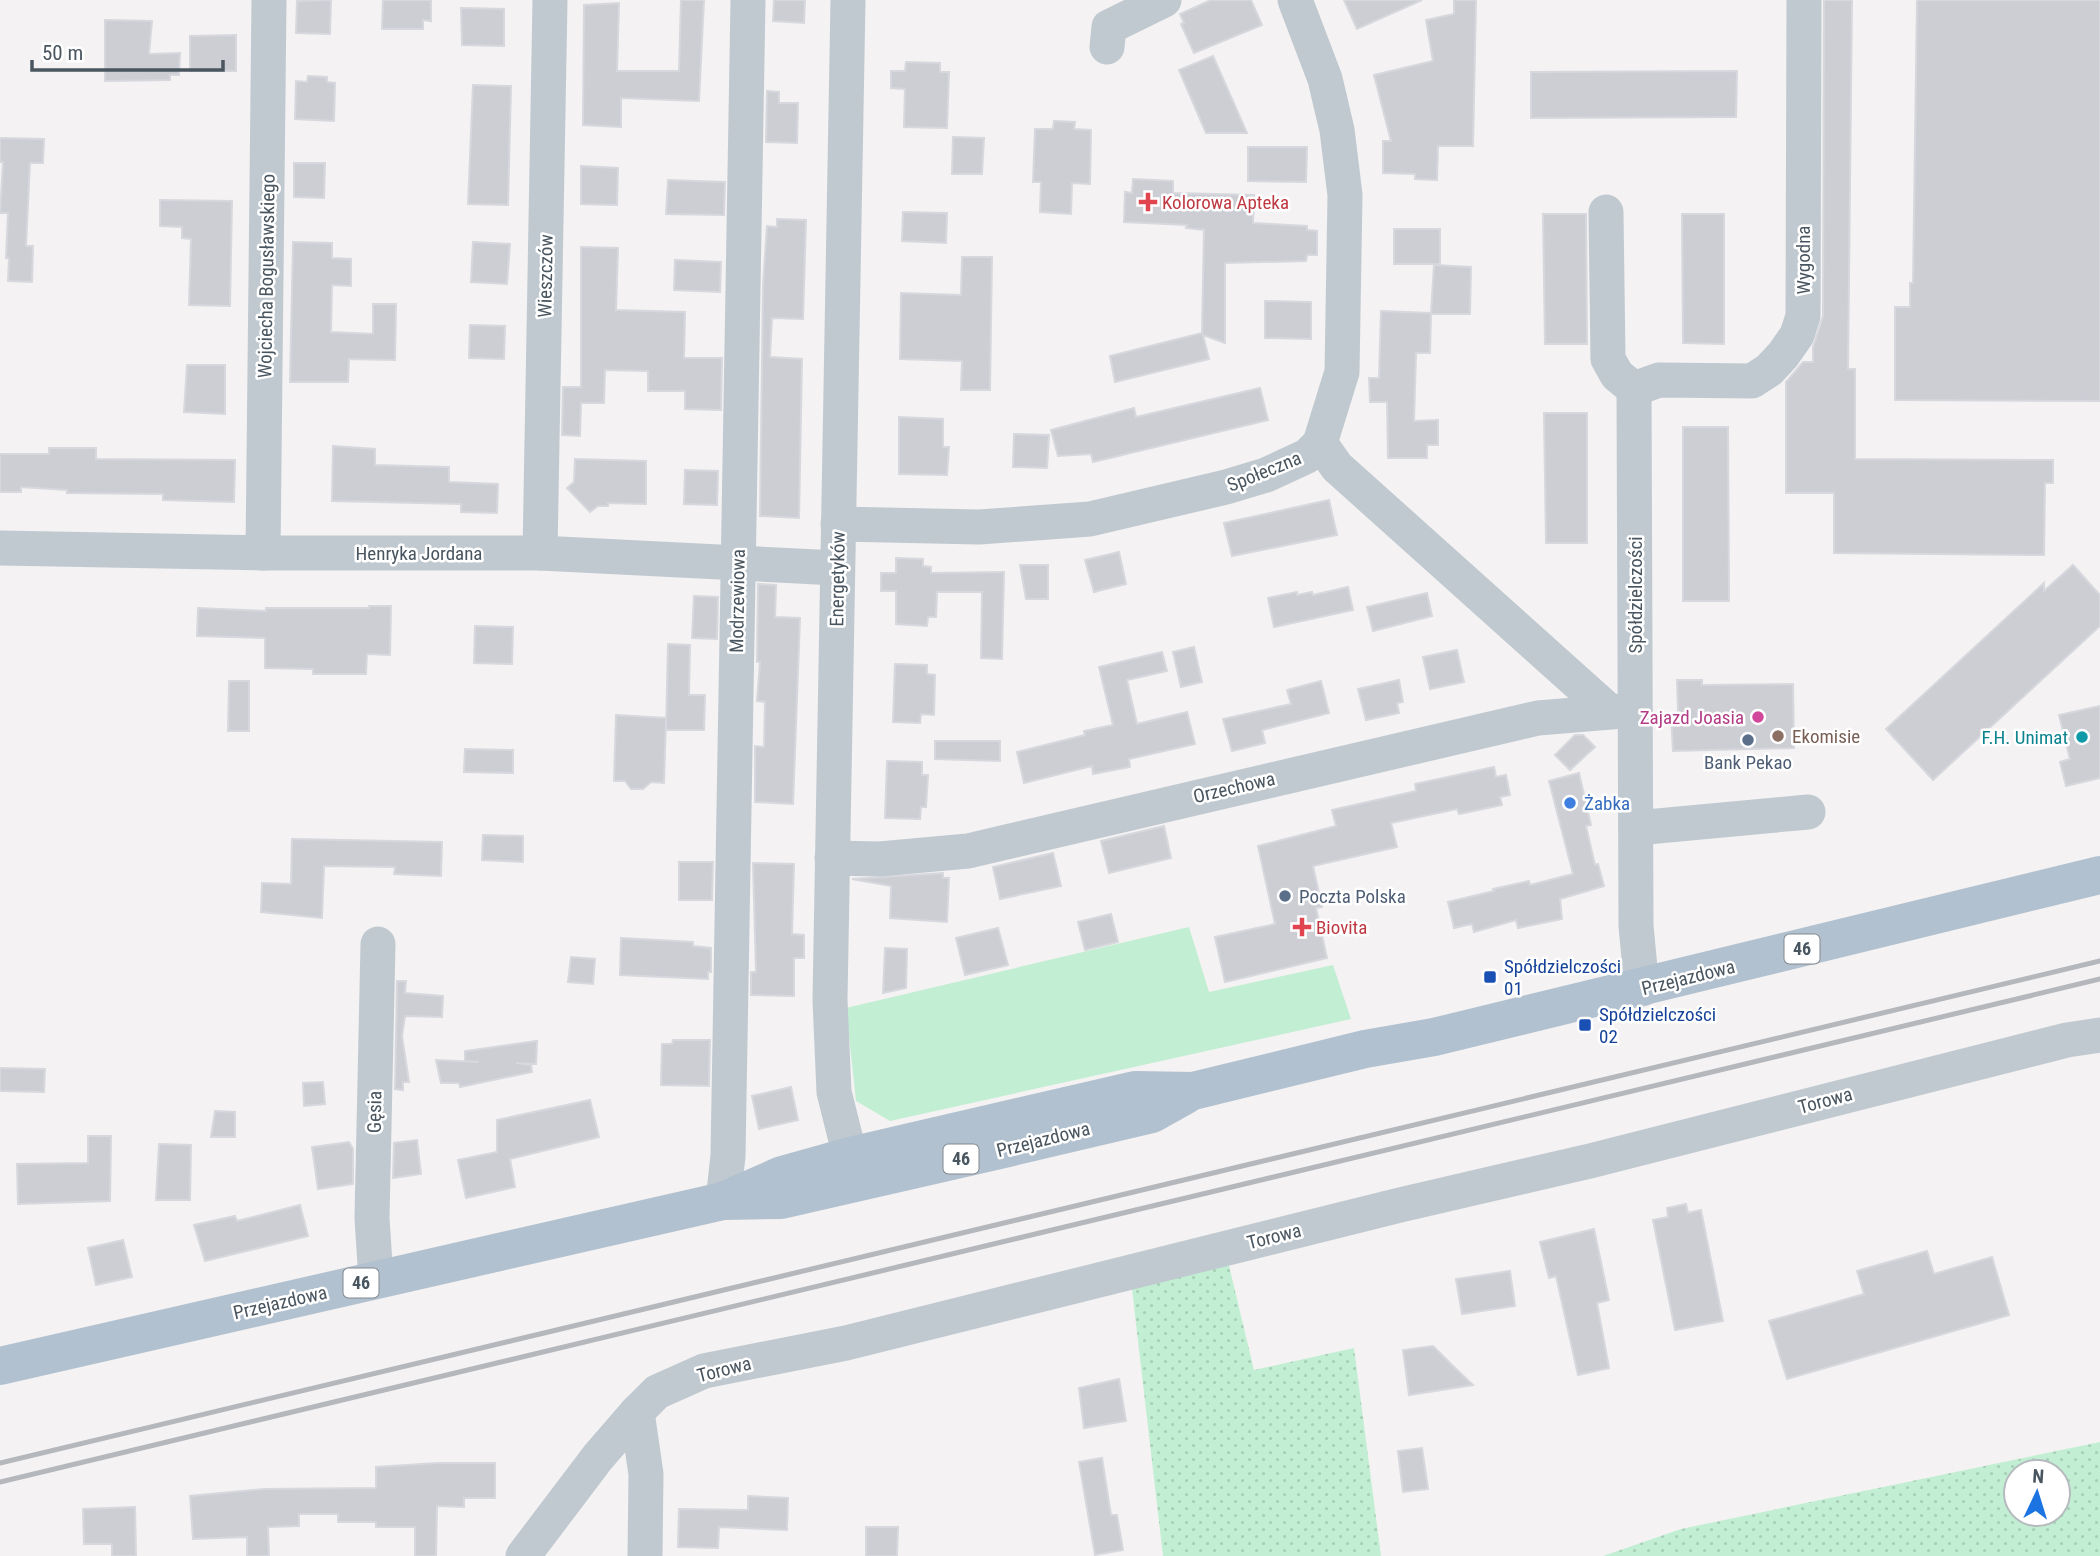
<svg xmlns="http://www.w3.org/2000/svg" width="2100" height="1556" viewBox="0 0 2100 1556" font-family="'Roboto Condensed',sans-serif">
  <style>
    .grass { fill: url(#grass-dots); fill-rule: evenodd }
    .green { fill: #c2efd3 }
    .building { fill: #ccced4; stroke: #d6d8dd; stroke-width: 2 }
    .lines { fill: none; stroke-linecap: round; stroke-linejoin: round }
    .minor { stroke: #c0c9d0; stroke-width: 35 }
    .major { stroke: #b2c1cf; stroke-width: 38 }
    .rail { stroke: #b4b7bc; stroke-width: 5 }
    .health-dot { fill: #e0444e; stroke: #fff; stroke-width: 2.5 }
    .hotel-dot { fill: #d1479c; stroke: #fff; stroke-width: 2.5 }
    .education-dot { fill: #8d6e63; stroke: #fff; stroke-width: 2.5 }
    .culture-dot { fill: #0f9aa8; stroke: #fff; stroke-width: 2.5 }
    .service-dot { fill: #5c6f8a; stroke: #fff; stroke-width: 2.5 }
    .shop-dot { fill: #3f7fe0; stroke: #fff; stroke-width: 2.5 }
    .transit-dot { fill: #1a4fb4; stroke: #fff; stroke-width: 2.5 }
    .labels { text-anchor: middle; stroke-width: 5; stroke-linejoin: round; paint-order: stroke }
    .shield { fill: #fff; stroke: #80888f; stroke-width: 2 }
    .shield-label { font-size: 18px; font-weight: bold; fill: #49555f }
    .health-label { font-size: 19px; fill: #be3a42; stroke: #fff; text-anchor: start }
    .street-label { font-size: 19px; fill: #49555f; stroke: #fff }
    .hotel-label { font-size: 19px; fill: #b23c85; stroke: #fff; text-anchor: end }
    .education-label { font-size: 19px; fill: #785e54; stroke: #fff; text-anchor: start }
    .culture-label { font-size: 19px; fill: #0d838f; stroke: #fff; text-anchor: end }
    .service-label { font-size: 19px; fill: #4e5e75; stroke: #fff }
    .shop-label { font-size: 19px; fill: #366cbe; stroke: #fff; text-anchor: start }
    .transit-label { font-size: 19px; fill: #164399; stroke: #fff; text-anchor: start }
  </style>
  <defs>
    <pattern id="grass-dots" width="8" height="8" patternUnits="userSpaceOnUse" patternTransform="scale(1.75)"><rect width="8" height="8" fill="#c2efd3"/><path d="M2 2h.1M6 6h.1" fill="none" stroke="#a8cfb8" stroke-width="1.8" stroke-linecap="round"/></pattern>
  </defs>
  <rect width="100%" height="100%" fill="#f4f2f2"/>
  <g class="grass">
    <polygon points="1225,1249 1254,1370 1354,1348 1381,1556 1163,1556 1130,1272"/>
    <path d="M 2100,1442 L 2100,1556 L 1603,1556 L 1681,1529 ZM 2058,1472 L 2058,1514 L 2016,1514 L 2016,1472 Z"/>
  </g>
  <polygon class="green" points="1189,927 1209,992 1333,965 1351,1019 890,1121 856,1101 846,1008"/>
  <g class="building">
    <polygon points="331,0 330,34 296,33 297,1"/>
    <polygon points="383,0 431,0 431,21 423,20 423,29 382,29"/>
    <polygon points="681,0 704,0 699,101 621,98 621,127 583,125 584,5 619,3 617,71 679,71"/>
    <polygon points="774,0 805,0 804,23 773,21"/>
    <polygon points="1211,0 1251,0 1262,25 1194,53 1181,24 1184,23 1180,14"/>
    <polygon points="1344,0 1422,0 1357,29"/>
    <polygon points="1454,0 1476,0 1473,146 1438,146 1437,180 1415,179 1415,174 1383,173 1383,141 1391,141 1374,75 1433,61 1426,20 1454,14"/>
    <polygon points="1824,0 1852,0 1848,369 1855,369 1855,459 2053,460 2053,483 2045,483 2044,555 1834,553 1834,493 1786,493 1786,382 1803,362 1813,362 1813,347 1823,316"/>
    <polygon points="1917,0 2100,0 2100,401 1895,400 1895,307 1910,307 1910,283 1913,283"/>
    <polygon points="461,8 504,9 504,46 462,45"/>
    <polygon points="105,20 152,21 149,54 180,53 179,75 170,75 170,80 105,81"/>
    <polygon points="236,35 236,71 190,71 190,36"/>
    <polygon points="1213,56 1247,133 1206,133 1179,70"/>
    <polygon points="906,62 940,63 940,72 949,72 947,128 904,127 905,89 891,88 891,71 905,71"/>
    <polygon points="1737,71 1736,117 1531,118 1531,72"/>
    <polygon points="308,76 327,77 327,82 335,83 334,121 295,119 296,81 307,82"/>
    <polygon points="473,85 511,86 508,205 468,204"/>
    <polygon points="767,91 779,92 779,103 798,103 797,143 766,142"/>
    <polygon points="1054,121 1075,122 1074,129 1091,130 1090,184 1072,183 1071,214 1040,212 1041,182 1033,182 1035,129 1053,129"/>
    <polygon points="953,137 984,138 982,174 952,174"/>
    <polygon points="0,138 44,139 43,163 30,163 26,246 33,246 32,282 8,281 9,258 6,258 8,213 0,213 3,162 0,162"/>
    <polygon points="1248,147 1307,147 1306,182 1248,181"/>
    <polygon points="294,163 325,163 324,198 294,197"/>
    <polygon points="581,166 618,168 617,205 581,204"/>
    <polygon points="1133,179 1173,181 1173,193 1254,195 1253,223 1307,226 1307,230 1317,231 1317,255 1307,255 1306,261 1225,263 1225,343 1203,335 1209,359 1115,382 1110,356 1202,333 1204,230 1186,228 1187,225 1124,222 1125,192 1132,193"/>
    <polygon points="668,180 725,182 724,215 666,214"/>
    <polygon points="160,200 232,201 230,306 189,305 191,239 182,238 182,227 160,226"/>
    <polygon points="903,212 947,213 946,243 902,241"/>
    <polygon points="1543,214 1586,214 1587,344 1545,344"/>
    <polygon points="1682,214 1724,214 1724,344 1683,343"/>
    <polygon points="777,219 806,220 803,319 772,318 770,357 802,359 799,518 760,516 763,285 767,226 777,227"/>
    <rect x="1394" y="229" width="46" height="35"/>
    <polygon points="293,242 332,243 332,258 351,259 351,286 332,285 331,332 373,334 373,304 396,304 395,360 349,359 348,382 290,382"/>
    <polygon points="473,242 510,244 507,284 471,282"/>
    <polygon points="581,247 618,248 616,310 685,312 684,358 722,358 721,410 685,409 685,391 648,391 648,371 605,370 604,403 581,403 580,436 562,435 563,387 581,387"/>
    <polygon points="962,257 992,257 990,390 961,390 962,361 900,359 901,293 961,295"/>
    <polygon points="675,260 721,262 720,292 674,290"/>
    <polygon points="1434,265 1471,267 1470,314 1431,314 1430,353 1416,353 1414,421 1438,420 1438,445 1427,445 1427,458 1388,458 1387,402 1370,402 1369,378 1379,378 1381,311 1431,313"/>
    <polygon points="1265,301 1311,302 1311,339 1265,338"/>
    <polygon points="470,325 505,326 504,359 469,358"/>
    <polygon points="187,365 225,365 225,414 184,412"/>
    <polygon points="1260,388 1268,420 1093,462 1091,454 1058,456 1051,430 1134,408 1136,417"/>
    <polygon points="1544,413 1587,413 1587,543 1546,543"/>
    <polygon points="899,417 943,419 943,447 949,447 947,475 899,474"/>
    <polygon points="1683,427 1728,427 1729,601 1683,601"/>
    <polygon points="1014,434 1049,435 1047,468 1013,467"/>
    <polygon points="333,446 375,449 375,465 449,467 449,482 498,484 497,513 461,512 461,504 332,501"/>
    <polygon points="49,448 96,448 96,459 235,460 234,502 163,500 163,494 67,493 67,490 21,487 21,492 0,492 0,454 49,454"/>
    <polygon points="575,459 646,461 646,504 608,503 608,506 598,506 590,512 567,488 574,482"/>
    <polygon points="685,470 718,471 717,505 684,504"/>
    <polygon points="1329,500 1337,535 1232,556 1224,523"/>
    <polygon points="1119,552 1126,584 1094,592 1085,560"/>
    <polygon points="896,558 923,559 923,566 931,567 931,573 1004,572 1002,659 981,658 982,592 937,592 936,617 928,617 927,626 896,624 896,591 881,591 881,573 896,573"/>
    <polygon points="1020,565 1048,565 1048,599 1026,599"/>
    <polygon points="2073,565 2100,595 2100,626 1933,780 1886,729 2044,583 2044,591"/>
    <polygon points="758,584 776,585 775,617 800,618 793,804 755,802 755,746 764,747 765,702 757,701 760,662 757,662"/>
    <polygon points="1348,587 1353,610 1274,627 1268,598 1297,592 1297,595 1312,592 1313,595"/>
    <polygon points="1427,593 1432,616 1373,631 1367,607"/>
    <polygon points="694,596 718,597 717,639 692,638"/>
    <polygon points="369,606 391,606 390,655 367,654 366,674 313,674 313,669 265,668 265,638 197,636 198,608 266,611 266,608 369,608"/>
    <polygon points="475,626 513,627 512,664 474,663"/>
    <polygon points="668,644 690,645 689,695 705,695 704,730 666,730"/>
    <polygon points="1194,647 1202,682 1181,687 1173,652"/>
    <polygon points="1457,650 1464,682 1430,689 1423,657"/>
    <polygon points="1162,652 1167,671 1127,680 1137,724 1187,712 1195,744 1129,759 1130,767 1093,774 1092,766 1024,783 1017,752 1085,735 1084,731 1113,725 1099,667"/>
    <polygon points="895,664 927,665 927,674 935,675 934,715 921,714 920,723 893,722"/>
    <polygon points="1399,680 1403,702 1397,703 1399,713 1366,720 1358,689"/>
    <polygon points="1677,680 1702,680 1702,685 1793,684 1794,748 1673,751 1671,715 1678,711"/>
    <polygon points="229,681 249,681 249,731 228,731"/>
    <polygon points="1321,681 1329,713 1262,730 1265,743 1232,751 1223,719 1291,704 1287,690"/>
    <polygon points="2100,706 2100,778 2066,786 2060,762 2070,759 2059,715"/>
    <polygon points="616,715 666,718 664,783 651,782 643,789 631,789 625,781 614,781"/>
    <polygon points="1575,735 1583,735 1595,747 1570,770 1555,755"/>
    <polygon points="935,741 1000,741 1000,761 935,759"/>
    <polygon points="465,749 513,750 513,773 464,772"/>
    <polygon points="887,761 922,762 922,775 928,775 926,807 921,807 920,819 885,818"/>
    <polygon points="1494,767 1496,777 1506,775 1510,795 1500,797 1502,805 1459,814 1457,809 1391,823 1397,847 1313,866 1322,907 1316,908 1327,958 1225,982 1215,937 1275,924 1258,846 1336,826 1332,810 1416,791 1415,784"/>
    <polygon points="1579,773 1591,825 1586,826 1595,865 1598,864 1604,886 1560,899 1562,919 1518,928 1516,920 1474,932 1472,924 1454,928 1448,902 1494,891 1493,889 1529,881 1530,885 1573,874 1549,781"/>
    <polygon points="1164,826 1171,858 1109,873 1101,841"/>
    <polygon points="483,835 523,836 523,862 482,860"/>
    <polygon points="292,839 442,842 441,876 394,874 395,867 324,866 322,918 261,912 262,883 291,884"/>
    <polygon points="1053,853 1061,886 1000,899 993,867"/>
    <polygon points="679,862 713,862 712,900 679,900"/>
    <polygon points="753,863 794,864 792,934 804,935 804,958 794,958 794,996 751,995 751,972 756,972"/>
    <polygon points="943,873 943,878 949,878 947,922 890,918 891,886 852,879"/>
    <polygon points="1111,914 1118,942 1085,950 1078,922"/>
    <polygon points="998,928 1008,965 965,975 956,938"/>
    <polygon points="621,938 693,942 693,946 711,948 711,972 708,972 708,979 620,975"/>
    <polygon points="885,948 907,949 906,988 883,993"/>
    <polygon points="571,957 595,959 593,984 568,982"/>
    <polygon points="397,981 406,981 405,993 443,996 442,1017 405,1016 402,1036 409,1082 403,1082 403,1090 395,1089"/>
    <polygon points="673,1040 710,1040 709,1086 661,1085 662,1044 672,1044"/>
    <polygon points="537,1041 536,1064 516,1063 531,1065 532,1072 460,1087 459,1083 441,1083 436,1060 479,1062 465,1061 465,1051"/>
    <polygon points="0,1068 45,1069 44,1092 0,1091"/>
    <polygon points="323,1082 325,1104 304,1106 303,1083"/>
    <polygon points="791,1087 798,1120 759,1129 752,1096"/>
    <polygon points="590,1100 599,1137 510,1159 515,1187 466,1198 458,1160 497,1152 497,1120"/>
    <polygon points="215,1111 235,1112 235,1137 211,1137"/>
    <polygon points="88,1136 111,1136 110,1201 18,1204 17,1164 88,1163"/>
    <polygon points="417,1140 421,1174 393,1178 394,1143"/>
    <polygon points="349,1142 353,1149 353,1184 318,1189 312,1147"/>
    <polygon points="159,1144 191,1145 190,1200 156,1200"/>
    <polygon points="1686,1204 1688,1213 1701,1210 1723,1321 1675,1330 1653,1220 1668,1217 1667,1208"/>
    <polygon points="300,1205 308,1236 205,1261 194,1225 235,1216 237,1221"/>
    <polygon points="1594,1229 1609,1300 1597,1303 1609,1368 1578,1375 1556,1276 1549,1278 1540,1242"/>
    <polygon points="123,1240 132,1277 96,1285 88,1248"/>
    <polygon points="1927,1251 1934,1274 1992,1257 2009,1315 1787,1379 1769,1321 1864,1294 1857,1271"/>
    <polygon points="1510,1271 1515,1306 1462,1314 1456,1279"/>
    <polygon points="1433,1346 1450,1363 1473,1385 1409,1395 1403,1350"/>
    <polygon points="1119,1379 1126,1421 1084,1428 1079,1388"/>
    <polygon points="1422,1448 1428,1489 1403,1492 1398,1451"/>
    <polygon points="1102,1458 1111,1515 1117,1515 1123,1550 1095,1555 1079,1462"/>
    <polygon points="438,1463 495,1463 495,1498 464,1498 464,1507 437,1506 436,1556 415,1556 415,1527 376,1527 376,1522 338,1522 338,1514 299,1514 299,1526 268,1527 269,1556 247,1556 247,1537 193,1539 190,1496 265,1489 376,1488 376,1467"/>
    <polygon points="748,1496 788,1498 787,1530 719,1527 718,1548 678,1547 679,1509 748,1510"/>
    <polygon points="135,1507 136,1556 112,1556 112,1544 84,1544 83,1509"/>
    <polygon points="866,1527 898,1527 897,1556 866,1556"/>
  </g>
  <g class="lines">
    <g class="minor">
      <polyline points="848,0 830,1000 834,1092 850,1156"/>
      <polyline points="1107,47 1109,27 1164,0"/>
      <polyline points="1606,212 1608,359 1617,375 1634,389 1636,926 1642,989"/>
      <polyline points="1634,389 1659,380 1752,381 1769,370 1783,355 1797,335 1803,316 1804,0"/>
      <polyline points="1320,443 1337,467 1608,710"/>
      <polyline points="838,524 979,527 1090,519 1226,487 1266,475 1307,456 1320,443 1342,372 1345,195 1337,130 1325,79 1295,0"/>
      <polyline points="0,548 263,553 540,553 837,568"/>
      <polyline points="263,553 269,0"/>
      <polyline points="540,553 550,0"/>
      <polyline points="1636,828 1808,812"/>
      <polyline points="832,858 880,859 968,851 1538,718 1635,710"/>
      <polyline points="723,1201 728,1156 748,0"/>
      <polyline points="376,1280 372,1218 378,944"/>
      <polyline points="637,1412 646,1474 645,1556"/>
      <polyline points="523,1556 598,1457 637,1412 657,1392 704,1371 846,1343 1400,1205 1590,1161 2067,1040 2100,1035"/>
    </g>
    <g class="major">
      <polyline points="723,1201 782,1175 850,1156 1135,1090 1193,1091 1365,1049 1434,1037 2100,875"/>
      <polyline points="0,1366 723,1201 781,1200 991,1152 1152,1114 1186,1095"/>
    </g>
    <g class="rail">
      <polyline points="0,1463 2100,961"/>
      <polyline points="0,1482 2100,979"/>
    </g>
  </g>
  <g class="health-dot">
    <path d="M1144.5 191.5h7v7h7v7h-7v7h-7v-7h-7v-7h7z"/>
    <path d="M1298.5 916.5h7v7h7v7h-7v7h-7v-7h-7v-7h7z"/>
  </g>
  <circle class="hotel-dot" cx="1758" cy="717" r="7"/>
  <circle class="education-dot" cx="1778" cy="736" r="7"/>
  <circle class="culture-dot" cx="2082" cy="737" r="7"/>
  <g class="service-dot">
    <circle cx="1748" cy="740" r="7"/>
    <circle cx="1285" cy="896" r="7"/>
  </g>
  <circle class="shop-dot" cx="1570" cy="803" r="7"/>
  <g class="transit-dot">
    <rect x="1483" y="970" width="14" height="14" rx="3.5"/>
    <rect x="1578" y="1018" width="14" height="14" rx="3.5"/>
  </g>
  <g class="labels">
    <g class="shield">
      <rect x="1784.5" y="934.5" width="35" height="29" rx="5"/>
      <rect x="943.5" y="1144.5" width="35" height="29" rx="5"/>
      <rect x="343.5" y="1268.5" width="35" height="29" rx="5"/>
    </g>
    <g class="shield-label">
      <text x="1802" y="955">46</text>
      <text x="961" y="1165">46</text>
      <text x="361" y="1289">46</text>
    </g>
    <g class="health-label">
      <text x="1162" y="209">Kolorowa Apteka</text>
      <text x="1316" y="934">Biovita</text>
    </g>
    <g class="street-label">
      <text transform="translate(1803 260) rotate(-90)" y="7">Wygodna</text>
      <text transform="translate(266 276) rotate(-89)" y="7">Wojciecha Bogusławskiego</text>
      <text transform="translate(545 276) rotate(-89)" y="7">Wieszczów</text>
      <text transform="translate(1264 471) rotate(-22)" y="7">Społeczna</text>
      <text x="419" y="560">Henryka Jordana</text>
      <text transform="translate(837 579) rotate(-89)" y="7">Energetyków</text>
      <text transform="translate(1635 595) rotate(-90)" y="7">Spółdzielczości</text>
      <text transform="translate(737 601) rotate(-89)" y="7">Modrzewiowa</text>
      <text transform="translate(1234 787) rotate(-13)" y="7">Orzechowa</text>
      <text transform="translate(1688 977) rotate(-14)" y="7">Przejazdowa</text>
      <text transform="translate(1825 1100) rotate(-15)" y="7">Torowa</text>
      <text transform="translate(374 1112) rotate(-89)" y="7">Gęsia</text>
      <text transform="translate(1043 1139) rotate(-14)" y="7">Przejazdowa</text>
      <text transform="translate(1274 1236) rotate(-14)" y="7">Torowa</text>
      <text transform="translate(280 1302) rotate(-13)" y="7">Przejazdowa</text>
      <text transform="translate(724 1369) rotate(-14)" y="7">Torowa</text>
    </g>
    <g class="hotel-label">
      <text x="1744" y="724">Zajazd Joasia</text>
    </g>
    <g class="education-label">
      <text x="1792" y="743">Ekomisie</text>
    </g>
    <g class="culture-label">
      <text x="2068" y="744">F.H. Unimat</text>
    </g>
    <g class="service-label">
      <text x="1748" y="769">Bank Pekao</text>
      <text x="1299" y="903" text-anchor="start">Poczta Polska</text>
    </g>
    <g class="shop-label">
      <text x="1584" y="810">Żabka</text>
    </g>
    <g class="transit-label">
      <text x="1504" y="973">Spółdzielczości<tspan x="1504" dy="22">01</tspan></text>
      <text x="1599" y="1021">Spółdzielczości<tspan x="1599" dy="22">02</tspan></text>
    </g>
  </g>
  <g transform="translate(2037 1493) rotate(4)"><circle r="33" fill="#ffffff" stroke="#b6bbbf" stroke-width="2"/>
  <path d="M0-5L12 26L0 18L-12 26Z" fill="#1c74e3"/>
  <text y="-10" font-size="19" font-weight="bold" text-anchor="middle" fill="#49555f">N</text>
  </g>
  <path d="M32 60v10h191v-10" fill="none" stroke="#49555f" stroke-width="3.5"/>
  <text x="42" y="60" font-size="21" fill="#49555f" stroke="#ffffff" stroke-width="5" paint-order="stroke">50 m</text>
</svg>
